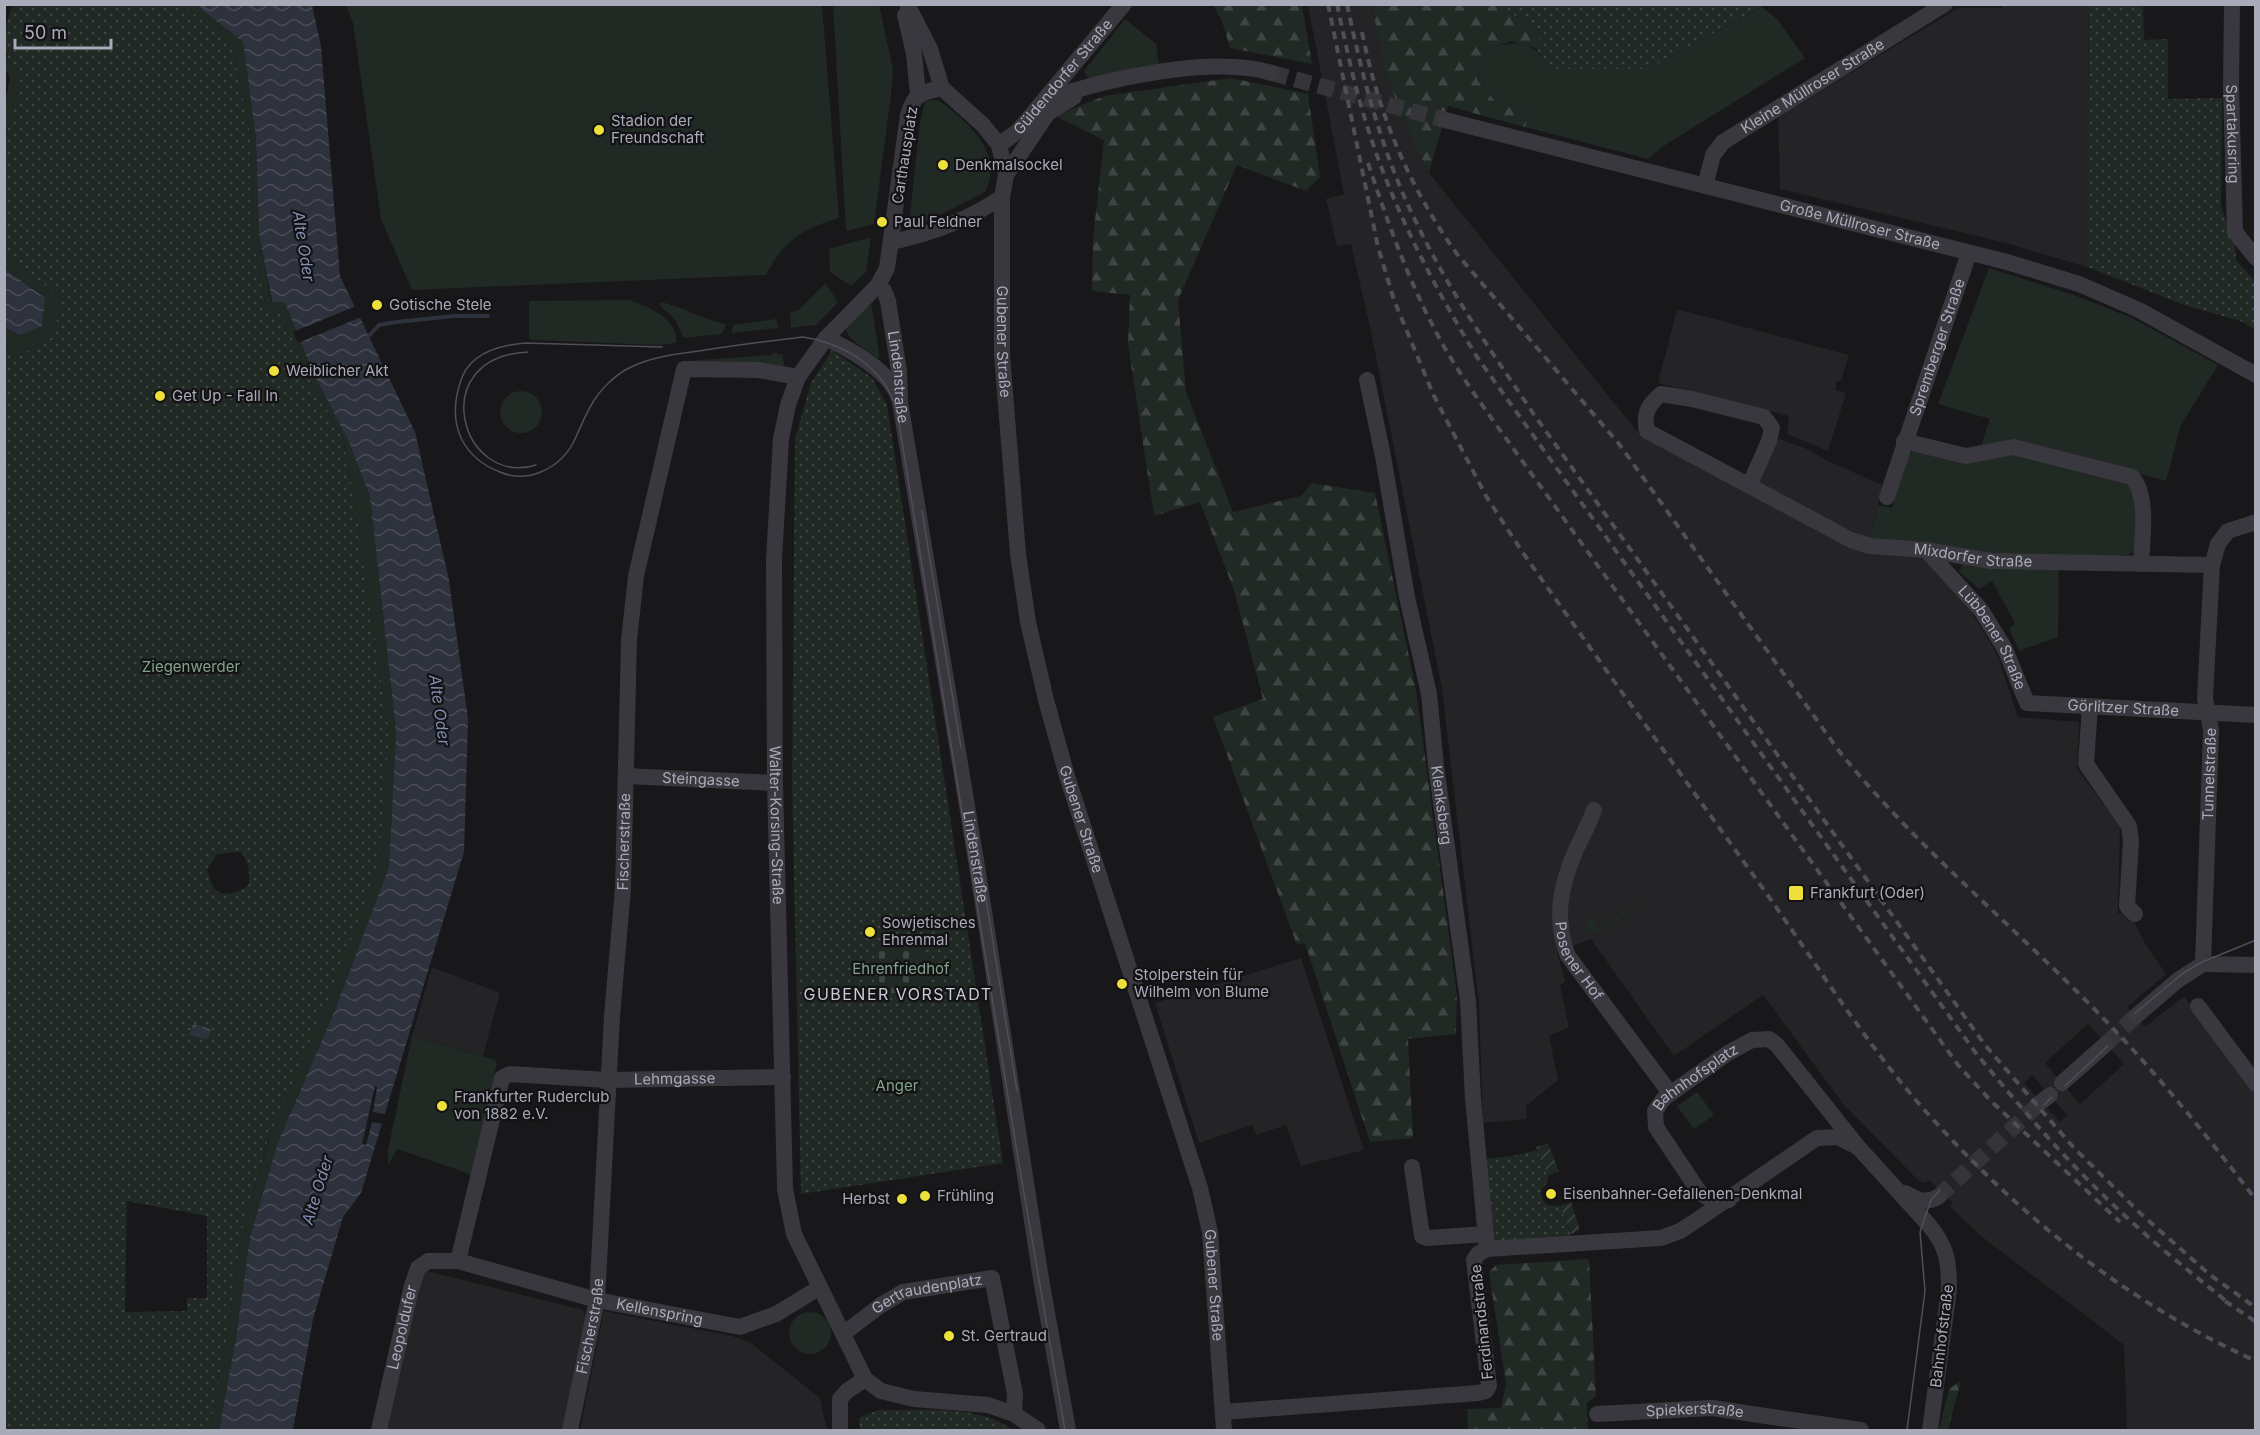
<svg xmlns="http://www.w3.org/2000/svg" width="2260" height="1435" viewBox="0 0 2260 1435" font-family="Inter,sans-serif">
  <style>
    .built { fill: #242326; fill-rule: evenodd }
    .grass { fill: #212924 }
    .forest { fill: url(#forest-firs) }
    .cemetery { fill: url(#cemetery-stones) }
    .park { fill: url(#park-dots); fill-rule: evenodd }
    .garden { fill: url(#garden-furrows) }
    .water { fill: url(#water-waves) }
    .pier { fill: #181719 }
    .lines { fill: none; stroke-linecap: round; stroke-linejoin: round }
    .stream { stroke: #2e323d; stroke-width: 4 }
    .minor-tunnel { stroke: #353539; stroke-width: 16; stroke-dasharray: 16 8; stroke-linecap: butt }
    .minor { stroke: #39383e; stroke-width: 16 }
    .tram { stroke: #504f57; stroke-width: 1.5 }
    .rail { stroke: #504f57; stroke-width: 4; stroke-dasharray: 8 6; stroke-linecap: butt }
    .poi-dot { fill: #eee03b; stroke: #131214; stroke-width: 2 }
    .labels { text-anchor: middle; stroke-width: 4.5; stroke-linejoin: round; paint-order: stroke }
    .street-label { font-size: 15px; fill: #aaabb9; stroke: #131214 }
    .poi-label { font-size: 15px; fill: #aaabb9; stroke: #131214; text-anchor: start }
    .park-label { font-size: 15px; fill: #81a38c; stroke: #131214 }
    .water-label { font-size: 16px; font-style: italic; fill: #828fb3; stroke: #131214 }
    .neighbourhood-label { font-size: 16px; letter-spacing: 1.5px; fill: #cbcbd5; stroke: #131214 }
  </style>
  <defs>
    <pattern id="forest-firs" width="22" height="20" patternUnits="userSpaceOnUse" patternTransform="scale(1.5)"><rect width="22" height="20" fill="#212924"/><path d="M5 1l3.5 6h-7zM16 11l3.5 6h-7z" fill="#3f4542"/></pattern>
    <pattern id="cemetery-stones" width="16" height="16" patternUnits="userSpaceOnUse" patternTransform="scale(1.5)"><rect width="16" height="16" fill="#212924"/><path d="M2 7V4a2 2 0 0 1 4 0v3zM10 15v-3a2 2 0 0 1 4 0v3z" fill="#3f4542"/></pattern>
    <pattern id="park-dots" width="8" height="8" patternUnits="userSpaceOnUse" patternTransform="scale(1.5)"><rect width="8" height="8" fill="#212924"/><path d="M2 2h.1M6 6h.1" fill="none" stroke="#3f4542" stroke-width="1.8" stroke-linecap="round"/></pattern>
    <pattern id="garden-furrows" width="10" height="10" patternUnits="userSpaceOnUse" patternTransform="scale(1.5)"><rect width="10" height="10" fill="#212924"/><path d="M-1 1l2-2M0 10L10 0M9 11l2-2" fill="none" stroke="#3f4542"/></pattern>
    <pattern id="water-waves" width="16" height="10" patternUnits="userSpaceOnUse" patternTransform="scale(1.5)"><rect width="16" height="10" fill="#2e323d"/><path d="M0 5q4-4 8 0t8 0" fill="none" stroke="#4a4d57"/></pattern>
  </defs>
  <rect width="100%" height="100%" fill="#181719"/>
  <g class="built">
    <polygon points="2002,4 2089,5 2087,267 2006,243 1780,189 1778,117 1958,8 2002,8"/>
    <path d="M 1308,5 L 1372,5 L 1384,68 L 1406,126 L 1429,173 L 1636,430 L 1855,546 L 1920,554 L 1964,600 L 1997,654 L 2018,717 L 2079,722 L 2077,769 L 2120,826 L 2118,914 L 2128,910 L 2146,945 L 2166,974 L 2127,1007 L 2145,1027 L 2184,996 L 2255,1093 L 2255,1430 L 2127,1430 L 2124,1345 L 1981,1236 L 1950,1207 L 1953,1203 L 1929,1180 L 1925,1183 L 1920,1182 L 1844,1105 L 1763,995 L 1674,1056 L 1591,939 L 1557,952 L 1565,981 L 1560,985 L 1569,1027 L 1549,1036 L 1558,1080 L 1526,1106 L 1527,1119 L 1483,1123 L 1479,1004 L 1442,689 L 1371,332 L 1351,244 L 1337,246 L 1326,199 L 1344,194 ZM 2088,1024 L 2124,1064 L 2080,1104 L 2045,1063 ZM 2032,1075 L 2067,1115 L 2060,1122 L 2024,1083 Z"/>
    <polygon points="1677,309 1849,355 1841,381 1837,381 1835,390 1846,393 1828,451 1787,434 1789,416 1658,383"/>
    <polygon points="1774,437 1805,448 1828,461 1882,485 1870,540 1760,486 1758,475"/>
    <polygon points="1301,958 1364,1150 1301,1166 1286,1125 1256,1135 1252,1125 1199,1143 1155,1003"/>
    <polygon points="432,967 500,993 483,1056 412,1036"/>
    <polygon points="427,1271 583,1310 586,1317 563,1430 387,1430 421,1277"/>
    <polygon points="604,1311 732,1336 751,1343 820,1398 827,1430 580,1430"/>
  </g>
  <g class="grass">
    <polygon points="184,5 196,5 243,42 256,139 259,234 271,302 285,303 313,372 349,442 370,497 396,732 389,867 335,1010 278,1142 250,1237 236,1338 219,1430 210,1430 227,1338 241,1234 389,733 354,499 343,439 308,377 282,315 266,308 252,233 250,135 233,48"/>
    <path d="M 346,5 L 822,5 L 839,218 C 802,229 784,240 766,275 L 412,290 L 381,219 L 353,23 Z"/>
    <polygon points="833,5 879,5 893,69 891,95 874,224 846,231"/>
    <path d="M 1762,7 L 1778,20 L 1805,58 L 1662,147 L 1648,159 L 1525,127 L 1528,114 L 1523,109 L 1495,101 L 1477,80 L 1486,50 C 1522,38 1528,41 1554,69 L 1648,69 Z"/>
    <polygon points="1125,19 1156,44 1159,65 1088,78 1084,71"/>
    <polygon points="5,52 20,83 5,139 5,104 10,77 5,70"/>
    <path d="M 938,100 C 967,121 1005,153 985,192 L 923,223 L 918,223 L 910,214 L 920,123 L 925,101 Z"/>
    <polygon points="871,237 866,272 851,286 830,272 829,249"/>
    <polygon points="5,254 61,298 54,336 20,355 5,346 4,328 19,335 45,298 5,268"/>
    <polygon points="1989,268 2074,295 2132,318 2218,365 2181,425 2166,481 2010,439 1980,449 1990,419 1938,404"/>
    <polygon points="825,283 838,302 816,325 791,328 790,313 800,309"/>
    <path d="M 629,300 C 648,306 679,319 676,343 L 658,345 L 531,340 L 529,338 L 529,301 Z"/>
    <path d="M 661,302 C 684,307 703,320 726,324 L 722,334 L 684,338 L 674,318 L 659,305 Z"/>
    <path d="M 871,303 L 879,352 L 879,359 C 867,349 849,343 846,329 Z"/>
    <polygon points="776,319 778,328 732,333 733,325"/>
    <polygon points="773,352 783,355 784,368 771,364 691,364 686,361 772,355"/>
    <circle cx="521" cy="412" r="21"/>
    <polygon points="1913,451 2013,453 2129,482 2136,498 2135,549 2129,555 1989,555 1870,540 1878,505 1892,508 1908,455"/>
    <polygon points="1963,564 2059,570 2058,637 2019,651 2009,629 2015,623 1992,581 1979,589 1959,571"/>
    <polygon points="1640,899 1643,902 1601,932 1592,933 1586,928 1588,920 1591,917 1600,928"/>
    <polygon points="412,1036 492,1059 497,1062 473,1175 397,1149 388,1165 388,1150"/>
    <polygon points="1697,1092 1714,1115 1694,1129 1677,1106"/>
    <circle cx="810" cy="1333" r="21"/>
  </g>
  <g class="forest">
    <polygon points="1213,5 1302,5 1312,64 1230,48 1222,21"/>
    <polygon points="1372,5 1505,5 1507,11 1537,28 1542,45 1535,48 1512,41 1486,50 1477,80 1495,101 1523,109 1528,114 1525,127 1448,106 1429,173 1406,126 1384,68"/>
    <polygon points="1231,78 1308,94 1320,177 1306,191 1237,165 1178,300 1186,392 1233,512 1301,496 1312,483 1375,493 1416,690 1457,995 1456,1034 1408,1039 1413,1138 1370,1142 1305,943 1297,945 1213,717 1263,699 1234,590 1200,502 1154,516 1128,344 1130,295 1092,291 1093,238 1104,140 1055,116 1104,96"/>
    <polygon points="1589,1259 1596,1396 1587,1403 1588,1430 1468,1430 1467,1409 1501,1408 1506,1384 1489,1272 1496,1265"/>
    <polygon points="1961,1381 1948,1430 1939,1430 1949,1389"/>
  </g>
  <polygon class="cemetery" points="920,942 927,989 881,995 874,949"/>
  <g class="park">
    <path d="M 12,4 L 184,5 L 233,48 L 250,135 L 252,233 L 266,308 L 282,315 L 308,377 L 343,439 L 354,499 L 389,733 L 379,865 L 332,990 L 269,1137 L 241,1234 L 227,1338 L 210,1430 L 5,1430 L 5,346 L 20,355 L 54,336 L 61,298 L 5,254 L 5,139 L 20,83 C 2,47 1,44 12,4 ZM 241,852 C 249,862 250,871 249,884 C 241,892 223,899 214,888 C 210,883 209,875 207,869 L 217,854 ZM 127,1201 L 207,1216 L 207,1298 L 187,1298 L 187,1311 L 125,1312 Z"/>
    <polygon points="1505,5 1505,4 1765,5 1648,69 1554,69 1535,48 1541,45 1537,28 1507,11"/>
    <polygon points="2089,5 2143,5 2144,40 2168,39 2168,99 2222,98 2221,207 2235,244 2236,260 2255,281 2255,330 2241,321 2187,306 2087,267"/>
    <path d="M 832,350 L 872,378 L 887,405 L 1003,1163 L 801,1194 L 792,783 L 795,439 L 811,383 ZM 920,942 L 927,989 L 881,995 L 874,950 Z"/>
    <path d="M 1537,1150 L 1548,1176 L 1548,1182 C 1539,1189 1539,1197 1547,1205 L 1560,1206 L 1572,1238 L 1490,1245 L 1482,1159 L 1513,1156 Z"/>
    <path d="M 878,1410 C 921,1411 977,1403 1013,1430 L 860,1430 L 859,1418 Z"/>
  </g>
  <g class="garden">
    <polygon points="1548,1143 1559,1171 1548,1176 1536,1147"/>
    <polygon points="1571,1202 1580,1230 1571,1234 1560,1206"/>
  </g>
  <g class="water">
    <polygon points="196,5 312,5 321,46 340,276 415,432 449,580 468,719 464,852 361,1193 343,1217 313,1319 293,1430 219,1430 236,1338 250,1237 278,1142 335,1010 389,867 396,732 370,497 349,442 313,372 285,303 272,302 259,234 256,139 243,42"/>
    <polygon points="4,268 45,298 42,326 19,335 5,328"/>
    <polygon points="193,1024 211,1029 208,1039 190,1035"/>
  </g>
  <g class="pier">
    <polygon points="356,306 361,317 298,343 293,332"/>
    <polygon points="375,1086 377,1087 373,1112 387,1115 385,1124 372,1122 366,1145 362,1144"/>
  </g>
  <g class="lines">
    <polyline class="stream" points="368,337 379,325 396,322 455,316 488,316"/>
    <g class="minor-tunnel">
      <polyline points="1272,73 1445,120"/>
      <polyline points="2106,1044 2136,1016"/>
      <polyline points="1938,1197 2041,1102"/>
    </g>
    <g class="minor">
      <path id="s1" d="M 907,4 L 930,49 L 942,88 L 983,125 L 999,145 L 1006,175 L 1002,197 L 1002,355 L 1018,554 L 1028,622 L 1046,700 L 1067,776 L 1200,1188 L 1210,1232 L 1224,1430"/>
      <path id="s2" d="M 2232,4 L 2231,86 L 2235,232 L 2256,258"/>
      <polyline points="905,15 914,54 918,94"/>
      <path id="s3" d="M 942,88 C 921,93 915,92 908,115 L 887,268 L 878,285 L 826,338 L 798,377 L 788,405 L 781,439 L 774,560 L 775,783 L 785,1189 L 794,1234 L 865,1379 L 881,1391 L 914,1399 L 988,1405 L 1014,1414 L 1038,1430"/>
      <path d="M 1045,100 C 1104,79 1212,55 1272,73"/>
      <path id="s4" d="M 1445,120 L 2007,262 L 2079,284 L 2139,310 L 2256,375"/>
      <path id="s5" d="M 999,145 L 1018,131 L 1124,4"/>
      <polyline points="1006,175 1048,113 1074,97"/>
      <path id="s6" d="M 1705,186 L 1713,155 L 1723,142 L 1945,4"/>
      <path d="M 892,242 C 929,234 970,219 1002,197"/>
      <path id="s7" d="M 878,285 L 884,291 L 888,301 L 899,371 L 900,402 L 977,866 L 1041,1279 L 1068,1430"/>
      <path d="M 826,338 C 851,350 891,371 899,399"/>
      <path id="s8" d="M 1367,380 L 1383,456 L 1407,597 L 1429,694 L 1436,766 L 1468,1001 L 1473,1098 L 1487,1249"/>
      <path d="M 1904,441 L 1966,456 L 2013,447 L 2132,477 C 2149,496 2142,539 2141,564"/>
      <path id="s9" d="M 1749,486 L 1769,441 L 1772,428 L 1764,417 L 1692,399 L 1661,394 C 1648,405 1643,414 1647,431 L 1851,540 L 1870,546 L 1926,550 L 1991,561 L 2212,565"/>
      <path id="s10" d="M 1887,497 L 1969,253"/>
      <path id="s11" d="M 1926,550 L 1981,610 L 2005,649 L 2027,703 L 2256,715"/>
      <polyline points="2090,706 2086,764 2129,826 2131,841 2127,906 2135,914"/>
      <path id="s12" d="M 626,776 L 775,783"/>
      <path id="s13" d="M 1594,810 C 1589,825 1581,838 1575,852 C 1560,887 1554,920 1568,956 L 1670,1093"/>
      <path id="s14" d="M 2203,964 L 2211,730 L 2205,698 L 2212,565 L 2218,544 L 2228,531 L 2256,522"/>
      <polyline points="2203,964 2256,965"/>
      <polyline points="2198,1006 2256,1084"/>
      <polyline points="2136,1016 2178,980 2203,964"/>
      <polyline points="2062,1083 2106,1044"/>
      <polyline points="2041,1102 2050,1095"/>
      <polyline points="1412,1167 1422,1236 1427,1238 1486,1234"/>
      <path d="M 1905,1193 C 1917,1200 1925,1204 1938,1197"/>
      <path id="s15" d="M 1729,1200 L 1713,1201 L 1700,1193 L 1656,1127 L 1655,1111 L 1664,1098 L 1728,1053 L 1752,1040 L 1769,1039 L 1777,1045 L 1858,1147 L 1928,1224 C 1947,1246 1949,1261 1949,1289 L 1930,1430"/>
      <path id="s16" d="M 458,1261 L 502,1078 L 510,1074 L 608,1080 L 783,1077"/>
      <path id="s17" d="M 843,1334 L 881,1305 L 903,1292 L 992,1278 L 1015,1394 L 1014,1414"/>
      <polyline points="1223,1412 1478,1393 1486,1391 1489,1386 1474,1260 1478,1254 1487,1249 1661,1238 1680,1231 1694,1222 1817,1138 1838,1137 1858,1147"/>
      <path id="s18" d="M 1597,1414 L 1712,1408 L 1861,1430"/>
      <path id="s19" d="M 379,1430 L 411,1289 L 418,1268 L 428,1261 L 458,1261 L 597,1300 L 740,1327 L 776,1314 L 819,1288"/>
      <path id="s20" d="M 570,1430 L 597,1300 L 612,1016 L 623,888 L 629,640 L 636,576 L 684,369 L 758,370 L 798,377"/>
      <polyline points="840,1430 840,1399 847,1391 865,1379"/>
    </g>
    <g class="tram">
      <path d="M 662,347 L 526,343 C 499,345 468,354 460,383 C 454,402 453,422 462,440 C 470,455 484,466 500,472 C 527,484 559,469 573,443 C 580,429 585,415 593,402 C 601,389 615,375 629,368 C 651,357 675,354 699,351 C 734,345 769,341 803,337 C 846,344 885,368 897,411 L 1019,1164 L 1065,1430"/>
      <path d="M 528,352 C 424,357 461,488 536,465"/>
      <polyline points="922,511 961,748"/>
      <polyline points="974,824 1017,1091"/>
      <polyline points="2134,1014 2182,974 2200,963 2256,940"/>
      <polyline points="2065,1086 2108,1046"/>
      <polyline points="2044,1105 2052,1097"/>
      <polyline points="1907,1430 1925,1291 1920,1232 1931,1200 1940,1190"/>
    </g>
    <g class="rail">
      <path d="M 1328,4 L 1378,247 L 1394,300 L 1433,394 L 1486,496 L 1521,550 C 1601,664 1683,777 1764,890 C 1813,959 1859,1033 1914,1098 C 2009,1208 2123,1301 2256,1361"/>
      <path d="M 1337,4 C 1346,46 1355,89 1368,129 C 1394,210 1433,285 1477,357 L 1975,1052 C 2024,1112 2075,1171 2133,1223 C 2164,1252 2198,1278 2231,1305"/>
      <path d="M 1347,4 C 1363,81 1383,156 1418,226 C 1451,294 1493,354 1535,416 L 1985,1045 L 2074,1148 L 2140,1213 L 2209,1274 L 2256,1308"/>
      <path d="M 1362,32 C 1378,113 1409,187 1457,254 L 1619,444 L 1839,751 C 1917,848 2014,926 2101,1016 C 2157,1073 2207,1136 2256,1200"/>
      <path d="M 1368,163 C 1387,220 1407,277 1435,330 C 1451,361 1472,391 1492,419 L 1958,1065 L 1991,1101 L 2120,1222"/>
      <polyline points="2225,1301 2256,1322"/>
    </g>
  </g>
  <g class="poi-dot">
    <circle cx="599" cy="130" r="6"/>
    <circle cx="943" cy="165" r="6"/>
    <circle cx="882" cy="222" r="6"/>
    <circle cx="377" cy="305" r="6"/>
    <circle cx="274" cy="371" r="6"/>
    <circle cx="160" cy="396" r="6"/>
    <rect x="1788" y="885" width="16" height="16" rx="3"/>
    <circle cx="870" cy="932" r="6"/>
    <circle cx="1122" cy="984" r="6"/>
    <circle cx="442" cy="1106" r="6"/>
    <circle cx="1551" cy="1194" r="6"/>
    <circle cx="925" cy="1196" r="6"/>
    <circle cx="902" cy="1199" r="6"/>
    <circle cx="949" cy="1336" r="6"/>
  </g>
  <g class="labels">
    <g class="street-label">
      <text dy="5" stroke="none"><textPath href="#s5" startOffset="94">Güldendorfer Straße</textPath></text>
      <text dy="5" stroke="none"><textPath href="#s6" startOffset="154">Kleine Müllroser Straße</textPath></text>
      <text dy="5" stroke="none"><textPath href="#s2" startOffset="130">Spartakusring</textPath></text>
      <text transform="translate(905 155) rotate(-81)" y="5">Carthausplatz</text>
      <text dy="5" stroke="none"><textPath href="#s4" startOffset="428">Große Müllroser Straße</textPath></text>
      <text dy="5" stroke="none"><textPath href="#s1" startOffset="370">Gubener Straße</textPath></text>
      <text dy="5" stroke="none"><textPath href="#s10" startOffset="158">Spremberger Straße</textPath></text>
      <text dy="5" stroke="none"><textPath href="#s7" startOffset="96">Lindenstraße</textPath></text>
      <text dy="5" stroke="none"><textPath href="#s9" startOffset="579">Mixdorfer Straße</textPath></text>
      <text dy="5" stroke="none"><textPath href="#s11" startOffset="111">Lübbener Straße</textPath></text>
      <text dy="5" stroke="none"><textPath href="#s11" startOffset="282">Görlitzer Straße</textPath></text>
      <text dy="5" stroke="none"><textPath href="#s14" startOffset="190">Tunnelstraße</textPath></text>
      <text dy="5" stroke="none"><textPath href="#s12" startOffset="75">Steingasse</textPath></text>
      <text dy="5" stroke="none"><textPath href="#s8" startOffset="432">Klenksberg</textPath></text>
      <text dy="5" stroke="none"><textPath href="#s1" startOffset="856">Gubener Straße</textPath></text>
      <text dy="5" stroke="none"><textPath href="#s3" startOffset="794">Walter-Korsing-Straße</textPath></text>
      <text dy="5" stroke="none"><textPath href="#s20" startOffset="592">Fischerstraße</textPath></text>
      <text dy="5" stroke="none"><textPath href="#s7" startOffset="582">Lindenstraße</textPath></text>
      <text dy="5" stroke="none"><textPath href="#s13" startOffset="162">Posener Hof</textPath></text>
      <text dy="5" stroke="none"><textPath href="#s16" startOffset="362">Lehmgasse</textPath></text>
      <text dy="5" stroke="none"><textPath href="#s15" startOffset="180">Bahnhofsplatz</textPath></text>
      <text dy="5" stroke="none"><textPath href="#s1" startOffset="1342">Gubener Straße</textPath></text>
      <text dy="5" stroke="none"><textPath href="#s17" startOffset="96">Gertraudenplatz</textPath></text>
      <text dy="5" stroke="none"><textPath href="#s19" startOffset="417">Kellenspring</textPath></text>
      <text transform="translate(1482 1322) rotate(-96)" y="5">Ferdinandstraße</text>
      <text dy="5" stroke="none"><textPath href="#s20" startOffset="106">Fischerstraße</textPath></text>
      <text dy="5" stroke="none"><textPath href="#s19" startOffset="105">Leopoldufer</textPath></text>
      <text transform="translate(1942 1336) rotate(-83)" y="5">Bahnhofstraße</text>
      <text dy="5" stroke="none"><textPath href="#s18" startOffset="98">Spiekerstraße</textPath></text>
    </g>
    <g class="poi-label">
      <text x="611" y="126">Stadion der<tspan x="611" dy="17">Freundschaft</tspan></text>
      <text x="955" y="170">Denkmalsockel</text>
      <text x="894" y="227">Paul Feldner</text>
      <text x="389" y="310">Gotische Stele</text>
      <text x="286" y="376">Weiblicher Akt</text>
      <text x="172" y="401">Get Up - Fall In</text>
      <text x="1810" y="898">Frankfurt (Oder)</text>
      <text x="882" y="928">Sowjetisches<tspan x="882" dy="17">Ehrenmal</tspan></text>
      <text x="1134" y="980">Stolperstein für<tspan x="1134" dy="17">Wilhelm von Blume</tspan></text>
      <text x="454" y="1102">Frankfurter Ruderclub<tspan x="454" dy="17">von 1882 e.V.</tspan></text>
      <text x="1563" y="1199">Eisenbahner-Gefallenen-Denkmal</text>
      <text x="937" y="1201">Frühling</text>
      <text x="890" y="1204" text-anchor="end">Herbst</text>
      <text x="961" y="1341">St. Gertraud</text>
    </g>
    <g class="park-label">
      <text x="191" y="672">Ziegenwerder</text>
      <text x="901" y="974">Ehrenfriedhof</text>
      <text x="897" y="1091">Anger</text>
    </g>
    <g class="water-label">
      <text transform="translate(304 246) rotate(81)" y="6">Alte Oder</text>
      <text transform="translate(440 710) rotate(82)" y="6">Alte Oder</text>
      <text transform="translate(317 1190) rotate(-73)" y="6">Alte Oder</text>
    </g>
    <g class="neighbourhood-label">
      <text x="898" y="1000">GUBENER VORSTADT</text>
    </g>
  </g>
  <rect width="2260" height="1435" fill="none" stroke="#aaabb9" stroke-width="12"/>
  <path d="M15 39v9h96v-9" fill="none" stroke="#aaabb9" stroke-width="3"/>
  <text x="24" y="39" font-size="18" fill="#aaabb9" stroke="#131214" stroke-width="4.5" paint-order="stroke">50 m</text>
</svg>
